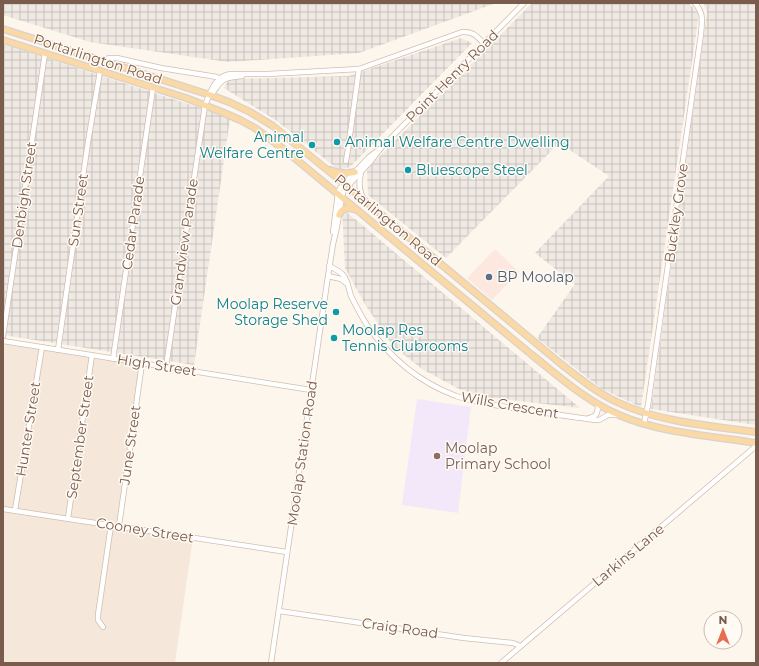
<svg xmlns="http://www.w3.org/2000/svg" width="759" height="666" viewBox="0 0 759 666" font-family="Montserrat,sans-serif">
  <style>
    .residential { fill: #f5e8da }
    .commercial { fill: #fde8e0 }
    .industrial { fill: url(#industrial-grid) }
    .education { fill: #f3e8fa }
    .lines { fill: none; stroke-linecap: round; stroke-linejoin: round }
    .minor-casing { stroke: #d1beb0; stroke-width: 6 }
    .major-casing { stroke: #dad1cd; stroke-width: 8 }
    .minor { stroke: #fff; stroke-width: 4.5 }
    .major { stroke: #fbd9a5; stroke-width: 5.5 }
    .culture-dot { fill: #0f9aa8; stroke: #fffaf3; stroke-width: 1.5 }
    .service-dot { fill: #5c6f8a; stroke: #fffaf3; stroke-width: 1.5 }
    .education-dot { fill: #8d6e63; stroke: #fffaf3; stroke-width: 1.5 }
    .labels { text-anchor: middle; stroke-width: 3; stroke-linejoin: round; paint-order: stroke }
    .street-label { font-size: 14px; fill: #7a5c4d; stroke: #fffaf3 }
    .culture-label { font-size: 14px; fill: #0d838f; stroke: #fffaf3; text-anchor: start }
    .service-label { font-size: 14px; fill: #4e5e75; stroke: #fffaf3; text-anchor: start }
    .education-label { font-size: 14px; fill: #785e54; stroke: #fffaf3; text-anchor: start }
  </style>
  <defs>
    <pattern id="industrial-grid" width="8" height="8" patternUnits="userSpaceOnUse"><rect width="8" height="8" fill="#efe9e4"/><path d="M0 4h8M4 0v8" fill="none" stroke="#c7c0bb"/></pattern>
  </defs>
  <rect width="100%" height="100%" fill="#fdf6ec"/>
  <polygon class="residential" points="3,344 142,366 119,526 193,537 175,663 3,663"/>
  <polygon class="commercial" points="495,249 519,272 492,300 467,278"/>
  <g class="industrial">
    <polygon points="3,3 496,3 359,53 228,62 90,42 3,15"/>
    <polygon points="532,3 689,3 699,14 641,407 602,389 537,338 575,284 535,253 609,176 559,143 446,258 368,195 367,169"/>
    <polygon points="703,3 756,3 756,425 651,409 707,12"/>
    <polygon points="461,38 472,43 350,167 339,170 277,121 224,88 229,79 349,76"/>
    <polygon points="3,44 225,116 230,119 194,365 3,335"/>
    <polygon points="342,208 580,408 483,397 459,389 422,369 393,346 366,306 345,268"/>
  </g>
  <polygon class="education" points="417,399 471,407 458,513 402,505"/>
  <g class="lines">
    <defs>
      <g id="minor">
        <polyline points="102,60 110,58 117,58 161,68 217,77 222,81"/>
        <path d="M 211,94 C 216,90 217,85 222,81 C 227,77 236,77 242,76"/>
        <polyline points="346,161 348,149 359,69"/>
        <path d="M 361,173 C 358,183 359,191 364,200"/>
        <polyline points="333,232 338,193 340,188 368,158 381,148 524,3"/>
        <path d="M 329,266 C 335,269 340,271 344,276 C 348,282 349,290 351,296 C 356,306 361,316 367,325 C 389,357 419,382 456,396 C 474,402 493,405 512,408 C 535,411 558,415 581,418 L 595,420 L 599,420 L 608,415 L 619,415"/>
        <polyline points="328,276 341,279 346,283"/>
        <polyline points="3,336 45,53"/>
        <polyline points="3,341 311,390"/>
        <polyline points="58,350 88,142 100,71"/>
        <polyline points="113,359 153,88"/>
        <path d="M 166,367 L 205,105 C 211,92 214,76 231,74 L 268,74 L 359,69 L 462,32 C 473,31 477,36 484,44"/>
        <path d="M 589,418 C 597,417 598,412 598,404"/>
        <path d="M 644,424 L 648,405 L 701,34 C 702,20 704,14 695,3"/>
        <polyline points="3,509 287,552"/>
        <polyline points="15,510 42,347"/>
        <polyline points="68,518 92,355"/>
        <polyline points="119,526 142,363"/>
        <polyline points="279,611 464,638 513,643 520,646"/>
        <polyline points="103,627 98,620 98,615 111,525"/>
        <polyline points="271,663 328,276 333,244 337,227 342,196 344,190 371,161 381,148"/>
        <polyline points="501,663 756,446"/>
      </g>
      <g id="major">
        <path d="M 3,29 L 210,95 L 229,102 L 250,112 L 273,126 L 341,181 L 561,364 C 579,378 596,392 617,402 C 658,422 711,426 756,432"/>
        <path d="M 3,40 L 186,98 L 222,112 L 240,120 L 255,128 L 286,151 L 532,355 C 560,377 586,401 619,415 C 660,433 712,436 756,443"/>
        <path d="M 330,170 C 339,174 346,174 355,172"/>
        <path d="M 339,215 C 342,207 349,207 357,210"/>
      </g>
    </defs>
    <use href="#minor" class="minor-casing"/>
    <use href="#major" class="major-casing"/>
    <use href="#minor" class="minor"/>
    <use href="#major" class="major"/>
  </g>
  <g class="culture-dot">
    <circle cx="337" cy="142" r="4"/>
    <circle cx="312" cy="145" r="4"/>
    <circle cx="408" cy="170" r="4"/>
    <circle cx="336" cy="312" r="4"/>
    <circle cx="334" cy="338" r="4"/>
  </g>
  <circle class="service-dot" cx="489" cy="277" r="4"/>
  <circle class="education-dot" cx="437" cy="456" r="4"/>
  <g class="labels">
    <g class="street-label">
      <text transform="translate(98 59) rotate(18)" y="5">Portarlington Road</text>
      <text transform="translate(452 76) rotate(-45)" y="5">Point Henry Road</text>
      <text transform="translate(24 195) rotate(-82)" y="5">Denbigh Street</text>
      <text transform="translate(78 210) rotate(-82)" y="5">Sun Street</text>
      <text transform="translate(676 213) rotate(-82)" y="5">Buckley Grove</text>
      <text transform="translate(388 220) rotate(40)" y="5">Portarlington Road</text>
      <text transform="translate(133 223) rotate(-82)" y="5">Cedar Parade</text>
      <text transform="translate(184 242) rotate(-82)" y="5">Grandview Parade</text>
      <text transform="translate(157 365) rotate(9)" y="5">High Street</text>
      <text transform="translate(510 405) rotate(10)" y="5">Wills Crescent</text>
      <text transform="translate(28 429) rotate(-81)" y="5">Hunter Street</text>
      <text transform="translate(80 437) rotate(-82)" y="5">September Street</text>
      <text transform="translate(130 445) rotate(-82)" y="5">June Street</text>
      <text transform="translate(302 453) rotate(-82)" y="5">Moolap Station Road</text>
      <text transform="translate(145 530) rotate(9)" y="5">Cooney Street</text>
      <text transform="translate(628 555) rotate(-40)" y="5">Larkins Lane</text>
      <text transform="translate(400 628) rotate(8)" y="5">Craig Road</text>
    </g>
    <g class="culture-label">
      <text x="304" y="142" text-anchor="end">Animal<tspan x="304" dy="16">Welfare Centre</tspan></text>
      <text x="345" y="147">Animal Welfare Centre Dwelling</text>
      <text x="416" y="175">Bluescope Steel</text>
      <text x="328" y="309" text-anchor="end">Moolap Reserve<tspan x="328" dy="16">Storage Shed</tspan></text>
      <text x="342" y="335">Moolap Res<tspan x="342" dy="16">Tennis Clubrooms</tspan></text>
    </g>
    <g class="service-label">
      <text x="497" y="282">BP Moolap</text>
    </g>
    <g class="education-label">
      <text x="445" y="453">Moolap<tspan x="445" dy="16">Primary School</tspan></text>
    </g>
  </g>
  <rect width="759" height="666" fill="none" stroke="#7a5c4d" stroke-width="8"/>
  <g transform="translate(723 630)"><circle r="19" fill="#fffaf3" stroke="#cabbb1"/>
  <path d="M0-3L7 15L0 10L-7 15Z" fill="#e76f51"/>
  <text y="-6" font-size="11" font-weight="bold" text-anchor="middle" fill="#7a5c4d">N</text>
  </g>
</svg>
